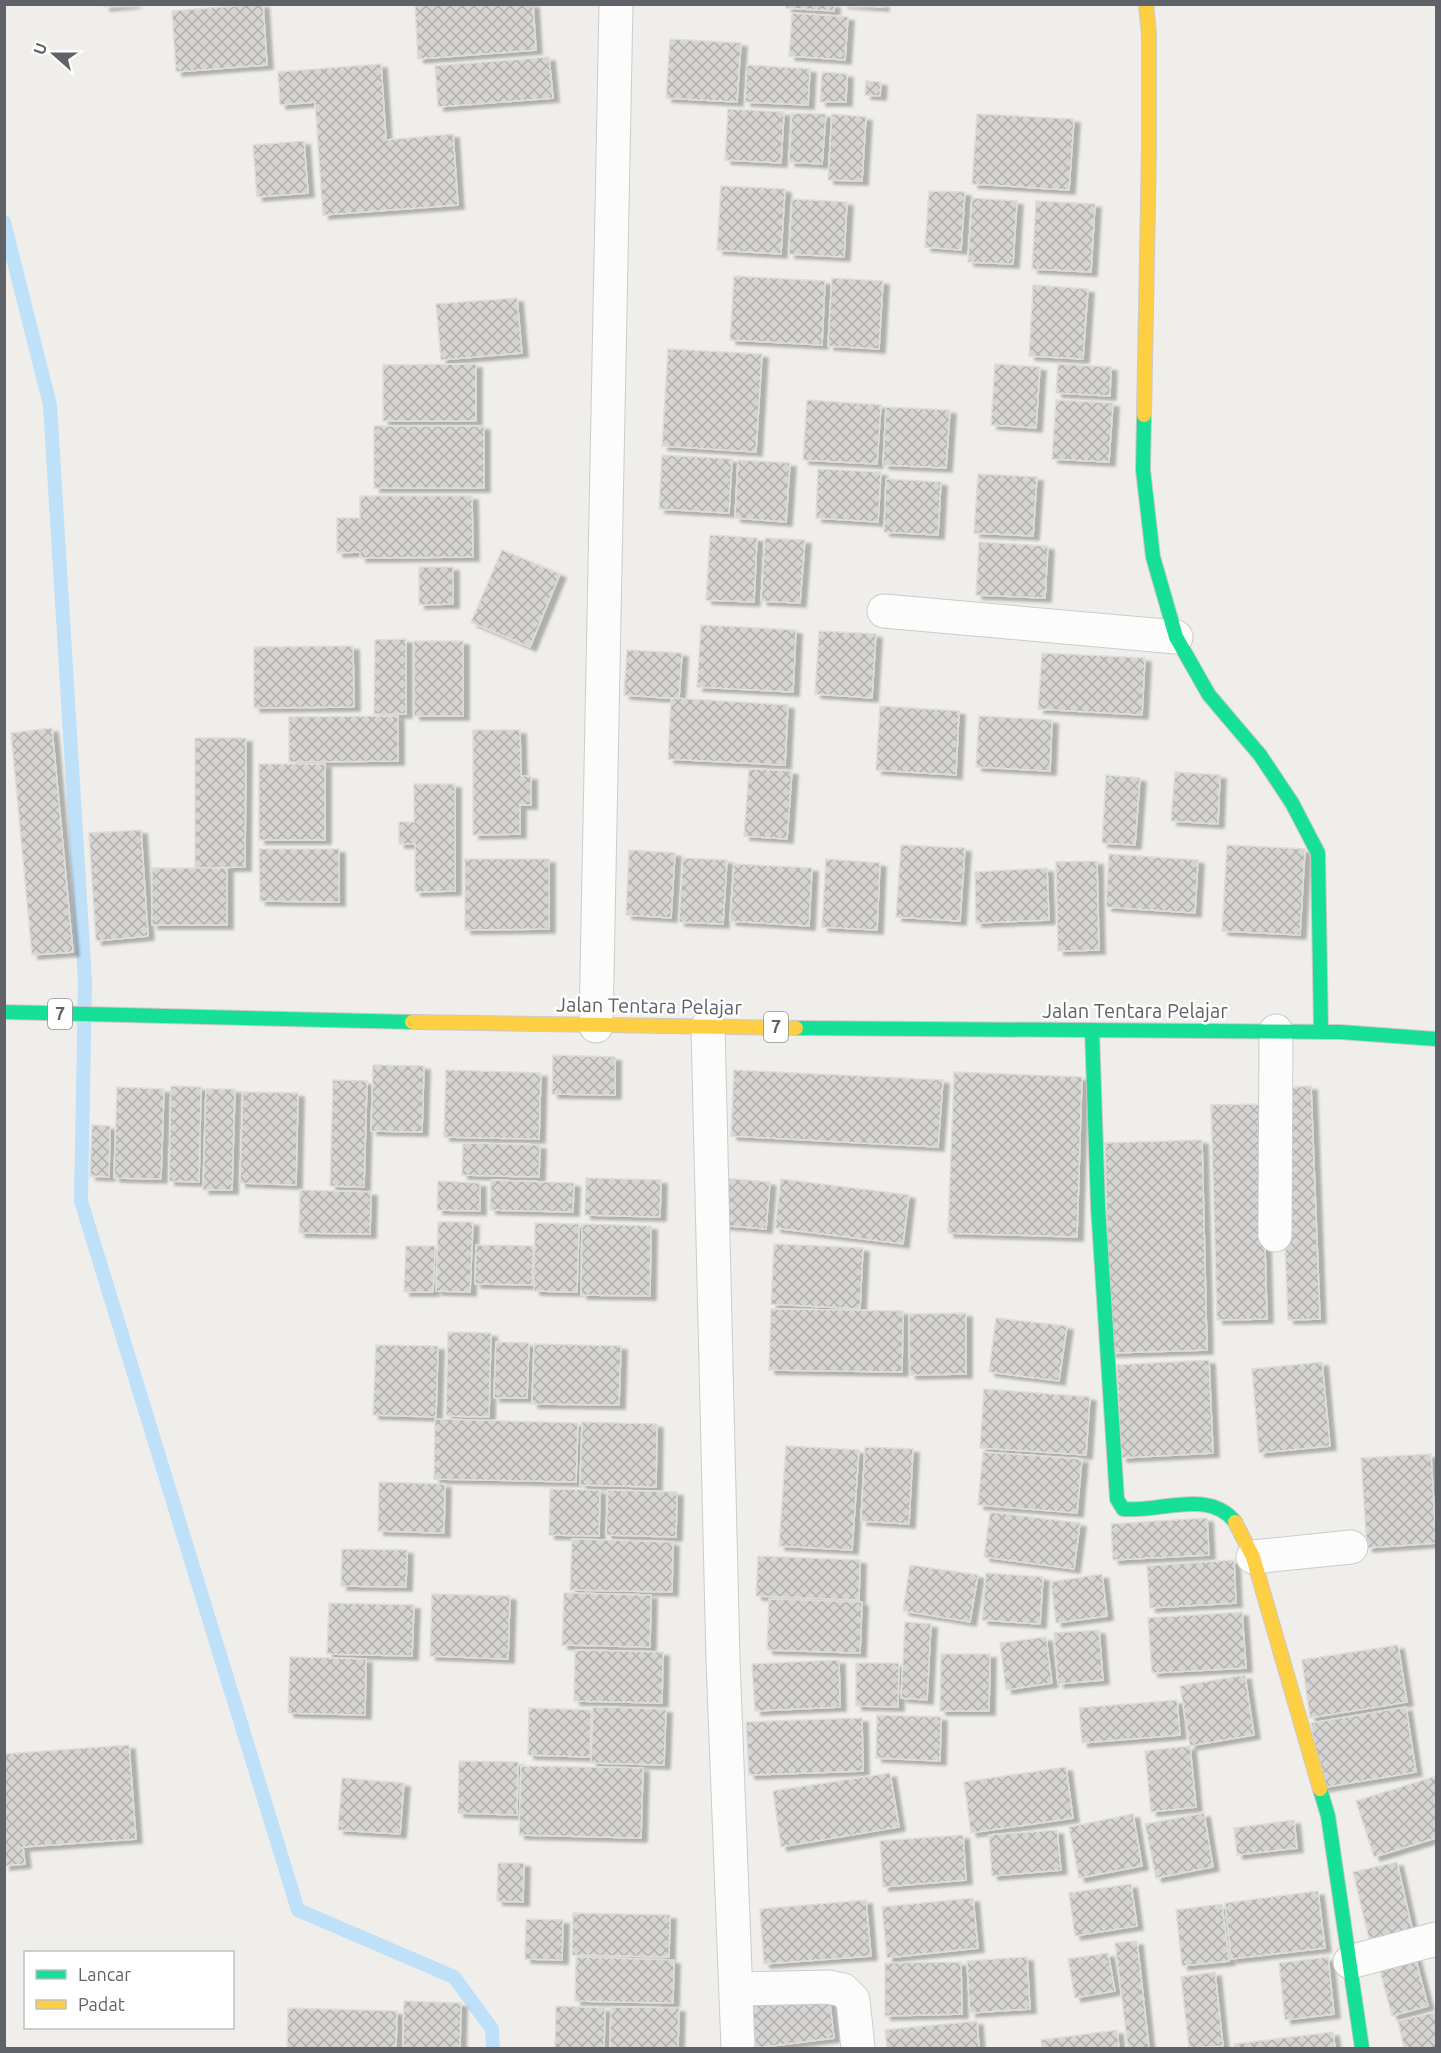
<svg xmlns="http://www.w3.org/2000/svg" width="1441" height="2053" viewBox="0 0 1441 2053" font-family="Ubuntu,sans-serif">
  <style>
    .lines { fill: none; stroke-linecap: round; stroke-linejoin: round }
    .stream { stroke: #bfe0f9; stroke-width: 14 }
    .building { fill: url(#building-cross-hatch); stroke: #deddd9; stroke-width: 1.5; filter: url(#shadow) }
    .street-casing { stroke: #cbcccc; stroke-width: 35 }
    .fast-casing { stroke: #cacacb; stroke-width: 16 }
    .slow-casing { stroke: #cacacb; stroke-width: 16 }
    .street { stroke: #fdfcfc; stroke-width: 33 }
    .fast { stroke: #16e098; stroke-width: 14 }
    .slow { stroke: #ffcf43; stroke-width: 14 }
    .labels { text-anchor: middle; stroke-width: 5; stroke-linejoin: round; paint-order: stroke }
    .shield { fill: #fff; stroke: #8f9295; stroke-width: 1.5 }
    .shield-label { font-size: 18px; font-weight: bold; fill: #5f6368 }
    .street-label { font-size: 20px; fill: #5f6368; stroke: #fff }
  </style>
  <defs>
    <pattern id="building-cross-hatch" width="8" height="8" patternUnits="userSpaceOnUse" patternTransform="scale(1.5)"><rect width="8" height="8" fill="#d6d5d3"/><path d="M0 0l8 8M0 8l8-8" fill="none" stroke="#b1b0af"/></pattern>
    <filter id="shadow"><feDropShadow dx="6" dy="4" stdDeviation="1.5" flood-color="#0004"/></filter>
  </defs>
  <rect width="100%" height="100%" fill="#efeeea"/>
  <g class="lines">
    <polyline class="stream" points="4,222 50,405 85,981 81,1201 298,1910 454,1977 492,2029 493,2048"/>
  </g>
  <g class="building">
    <polygon points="104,4 135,4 104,7"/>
    <polygon points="263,4 267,65 176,72 172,11"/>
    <polygon points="415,4 533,4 536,50 418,59"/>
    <polygon points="786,4 834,4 834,11 786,8"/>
    <polygon points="841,4 883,4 883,7"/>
    <polygon points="792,13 848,17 845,60 789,56"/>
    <polygon points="670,39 741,43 737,102 666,98"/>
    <polygon points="549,57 553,98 438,107 435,66"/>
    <polygon points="381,64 386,140 453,134 458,205 323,215 315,102 280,105 278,72"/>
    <polygon points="747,65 810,69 808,105 745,102"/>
    <polygon points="822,72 847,74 846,102 820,102"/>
    <polygon points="866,81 881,82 880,96 865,95"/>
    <polygon points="728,109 784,112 781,163 725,160"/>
    <polygon points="792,113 826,114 822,164 789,162"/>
    <polygon points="832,114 866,117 862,181 828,180"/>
    <polygon points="977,114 1074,119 1069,190 972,184"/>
    <polygon points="304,141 308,193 257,197 253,145"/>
    <polygon points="721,186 785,189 781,254 717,250"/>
    <polygon points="929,191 965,192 961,250 925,247"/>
    <polygon points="972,198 1017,201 1013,264 968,262"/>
    <polygon points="792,199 847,202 844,257 789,254"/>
    <polygon points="1036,201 1095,204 1091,272 1032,269"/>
    <polygon points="734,276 825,281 822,345 730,340"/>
    <polygon points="832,278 883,281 879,349 828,346"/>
    <polygon points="1033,285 1088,289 1083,359 1029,356"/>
    <polygon points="517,298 522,353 441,360 436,304"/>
    <polygon points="668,349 762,354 756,452 662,446"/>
    <polygon points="476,364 476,421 383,421 383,365"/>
    <polygon points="995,364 1040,367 1036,428 991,425"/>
    <polygon points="1058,364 1111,367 1110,396 1056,393"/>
    <polygon points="807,400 881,405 877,464 803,460"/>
    <polygon points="1056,400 1113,403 1109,462 1052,459"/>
    <polygon points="886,407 950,410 946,468 883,465"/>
    <rect x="374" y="426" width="110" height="62"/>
    <polygon points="662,455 732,459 729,513 659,509"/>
    <polygon points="738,460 790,463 786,522 735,518"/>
    <polygon points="818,469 881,472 878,522 816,518"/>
    <polygon points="978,474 1037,477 1033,536 974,533"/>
    <polygon points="886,479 941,482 938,535 884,532"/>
    <polygon points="360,496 472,496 473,557 360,558 360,552 337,553 337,518 360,518"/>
    <polygon points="710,535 757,538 754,602 706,600"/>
    <polygon points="765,538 805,540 800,603 761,601"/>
    <polygon points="979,542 1048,546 1045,598 976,595"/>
    <polygon points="502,550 560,574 530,647 471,622"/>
    <polygon points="419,567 453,567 453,604 419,605"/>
    <polygon points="701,625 796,630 793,692 697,687"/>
    <polygon points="819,631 876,634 872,698 815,694"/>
    <polygon points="406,639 406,714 374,714 375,640"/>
    <rect x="414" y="641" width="49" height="75"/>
    <polygon points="353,646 354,707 254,708 254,647"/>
    <polygon points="627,650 682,653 679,699 624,695"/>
    <polygon points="1042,653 1145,658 1142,715 1038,709"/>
    <polygon points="671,698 788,705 785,765 668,759"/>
    <polygon points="880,706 959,711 956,775 876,770"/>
    <polygon points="398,716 398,761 289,762 289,717"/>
    <polygon points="979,716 1052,720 1050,771 976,767"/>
    <polygon points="52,728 73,952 32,955 11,733"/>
    <polygon points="473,730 520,730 521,776 531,776 531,805 520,805 520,834 473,835"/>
    <polygon points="195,738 246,738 245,867 195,868"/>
    <rect x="259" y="764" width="66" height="76"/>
    <polygon points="749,769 792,771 787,839 744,836"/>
    <polygon points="1175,772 1220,775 1218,824 1171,821"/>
    <polygon points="1106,775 1140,778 1135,845 1102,843"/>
    <polygon points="414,784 455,784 455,891 415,892 415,844 399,844 399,822 414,822"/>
    <polygon points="141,830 148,936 96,941 89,833"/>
    <polygon points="901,845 965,848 960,921 896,917"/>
    <polygon points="1227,845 1305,849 1300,935 1222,931"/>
    <polygon points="259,849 339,849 339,902 260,901"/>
    <polygon points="629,850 675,853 671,918 626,915"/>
    <polygon points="1109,854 1198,860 1195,913 1106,907"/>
    <polygon points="683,858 727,860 723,924 679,922"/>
    <polygon points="465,859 549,859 549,929 465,930"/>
    <polygon points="826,859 880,863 877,930 822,927"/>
    <polygon points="1097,861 1099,950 1058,951 1056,862"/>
    <polygon points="734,864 812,868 809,926 730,921"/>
    <rect x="152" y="868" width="75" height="57"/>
    <polygon points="1047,868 1049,920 976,923 975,872"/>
    <polygon points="553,1055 615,1057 615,1095 552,1094"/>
    <polygon points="373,1065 424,1066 422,1132 371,1131"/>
    <polygon points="446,1070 541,1073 539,1139 444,1137"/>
    <polygon points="734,1070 943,1080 938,1147 731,1136"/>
    <polygon points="954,1072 1082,1077 1077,1237 948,1233"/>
    <polygon points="333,1080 367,1081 364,1187 330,1186"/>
    <polygon points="171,1086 201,1087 199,1182 169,1181"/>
    <polygon points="1311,1086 1320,1319 1288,1320 1279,1088"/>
    <polygon points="117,1087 164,1089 161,1179 114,1178"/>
    <polygon points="206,1089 235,1089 232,1190 203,1190"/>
    <polygon points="243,1092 298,1093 296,1185 240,1183"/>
    <polygon points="1261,1104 1267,1319 1217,1320 1211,1105"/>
    <polygon points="92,1125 110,1126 109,1177 90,1176"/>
    <polygon points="1202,1140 1207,1350 1110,1353 1105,1143"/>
    <polygon points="463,1143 540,1145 539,1177 462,1175"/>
    <polygon points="586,1178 661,1180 660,1217 585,1215"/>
    <polygon points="722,1178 770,1182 766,1229 718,1225"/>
    <polygon points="781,1179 909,1195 903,1244 775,1228"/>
    <polygon points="491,1180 574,1183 573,1212 490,1210"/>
    <polygon points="438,1181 480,1183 480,1211 437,1210"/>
    <polygon points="300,1190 371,1192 370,1234 299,1233"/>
    <polygon points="438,1222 473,1222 470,1292 436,1291"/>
    <polygon points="535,1223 579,1224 577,1292 534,1291"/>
    <polygon points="582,1224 651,1226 650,1296 581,1295"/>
    <polygon points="774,1244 863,1248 860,1309 771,1304"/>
    <polygon points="476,1245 533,1246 532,1285 475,1284"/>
    <polygon points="406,1246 435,1246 433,1292 404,1292"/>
    <polygon points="771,1309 903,1311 902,1372 769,1370"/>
    <polygon points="966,1313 966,1374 910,1375 909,1314"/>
    <polygon points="996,1318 1067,1326 1059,1381 989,1372"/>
    <polygon points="448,1332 491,1333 489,1417 446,1416"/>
    <polygon points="496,1342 529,1343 527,1398 494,1398"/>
    <polygon points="534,1344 621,1346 619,1405 532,1404"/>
    <polygon points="376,1345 438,1346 436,1417 373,1415"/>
    <polygon points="1209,1360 1213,1453 1121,1458 1117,1365"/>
    <polygon points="1322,1362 1330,1446 1259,1453 1252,1369"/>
    <polygon points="984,1389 1090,1397 1086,1455 980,1448"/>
    <polygon points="435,1419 578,1423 576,1482 434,1479"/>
    <polygon points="582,1422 657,1424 656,1487 580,1485"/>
    <polygon points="786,1446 859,1450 852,1550 779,1546"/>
    <polygon points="865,1447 913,1449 909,1524 861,1521"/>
    <polygon points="983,1452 1082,1459 1077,1513 978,1505"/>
    <polygon points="1431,1454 1436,1543 1367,1548 1361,1458"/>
    <polygon points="379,1482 445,1484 444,1533 378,1531"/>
    <polygon points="550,1489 600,1490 599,1536 549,1535"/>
    <polygon points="608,1490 677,1492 676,1537 606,1535"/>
    <polygon points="990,1512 1080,1523 1074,1569 984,1557"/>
    <polygon points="1207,1518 1209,1555 1113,1560 1111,1524"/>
    <polygon points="572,1539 673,1542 672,1592 570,1590"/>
    <polygon points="342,1549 407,1550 406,1587 341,1586"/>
    <polygon points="758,1556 860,1560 859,1600 756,1596"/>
    <polygon points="1234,1560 1236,1603 1150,1608 1147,1566"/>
    <polygon points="910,1565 978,1575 970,1622 903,1611"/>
    <polygon points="986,1573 1043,1577 1040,1624 982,1620"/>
    <polygon points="1102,1574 1107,1616 1056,1623 1051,1582"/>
    <polygon points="564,1593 651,1595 650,1647 562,1645"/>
    <polygon points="432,1594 510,1596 508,1659 430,1656"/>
    <polygon points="769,1599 862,1602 860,1653 767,1650"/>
    <polygon points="329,1603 414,1605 412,1656 327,1654"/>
    <polygon points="1242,1612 1246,1668 1152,1673 1148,1618"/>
    <polygon points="905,1622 931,1624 927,1700 901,1698"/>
    <polygon points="1099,1630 1103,1680 1058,1684 1054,1633"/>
    <polygon points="1046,1637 1052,1683 1006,1690 1000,1643"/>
    <polygon points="1398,1645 1407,1702 1310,1718 1302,1660"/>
    <polygon points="575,1650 663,1652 662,1703 574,1701"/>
    <polygon points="941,1654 990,1654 989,1711 940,1711"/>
    <polygon points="290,1657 366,1659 365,1715 288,1713"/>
    <polygon points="839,1660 840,1707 755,1711 752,1664"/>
    <polygon points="856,1663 899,1663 898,1707 856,1706"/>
    <polygon points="1245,1675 1254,1735 1190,1746 1180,1686"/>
    <polygon points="1177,1700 1180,1735 1082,1743 1079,1708"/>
    <polygon points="593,1707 666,1709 664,1765 591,1763"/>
    <polygon points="1406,1707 1416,1772 1321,1788 1311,1723"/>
    <polygon points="529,1708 591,1710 590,1757 528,1755"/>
    <polygon points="877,1715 941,1717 940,1761 876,1758"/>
    <polygon points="862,1718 863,1771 749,1775 746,1722"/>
    <polygon points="129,1745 136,1839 23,1847 25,1864 4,1866 4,1754"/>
    <polygon points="1190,1746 1196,1807 1151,1812 1145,1751"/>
    <polygon points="459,1761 518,1762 517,1815 458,1813"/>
    <polygon points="521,1766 643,1768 641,1838 519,1835"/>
    <polygon points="1066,1767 1073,1818 971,1833 964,1782"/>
    <polygon points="890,1773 899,1827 781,1847 773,1791"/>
    <polygon points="1436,1776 1436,1838 1374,1857 1356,1801"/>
    <polygon points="342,1778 404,1783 400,1834 338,1830"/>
    <polygon points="1204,1813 1213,1867 1156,1878 1145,1824"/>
    <polygon points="1133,1814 1142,1866 1079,1878 1069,1827"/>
    <polygon points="1294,1820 1297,1848 1237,1855 1234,1828"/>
    <polygon points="1057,1830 1061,1870 992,1876 989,1835"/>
    <polygon points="963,1835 966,1880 883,1887 880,1841"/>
    <polygon points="1397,1862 1413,1933 1370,1943 1353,1872"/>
    <polygon points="498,1863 524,1863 523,1902 497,1901"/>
    <polygon points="1131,1884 1137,1926 1075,1936 1069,1893"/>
    <polygon points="1318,1891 1325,1948 1231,1959 1225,1903"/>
    <polygon points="973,1898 978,1948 887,1958 882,1907"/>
    <polygon points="866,1900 871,1956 764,1964 760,1909"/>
    <polygon points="1222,1904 1229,1961 1182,1966 1176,1910"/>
    <polygon points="573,1913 670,1915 669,1957 572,1955"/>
    <polygon points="526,1919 563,1920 562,1960 525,1959"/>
    <polygon points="1137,1941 1149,2048 1128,2048 1115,1943"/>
    <polygon points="1108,1953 1115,1991 1075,1998 1068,1959"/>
    <polygon points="1414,1953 1428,2006 1392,2016 1378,1963"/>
    <polygon points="576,1957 674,1960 673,2003 575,2001"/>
    <polygon points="1027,1957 1030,2009 970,2013 967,1961"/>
    <polygon points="1328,1957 1334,2014 1285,2020 1279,1963"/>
    <polygon points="961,1962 962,2014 885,2016 885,1963"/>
    <polygon points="1215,1972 1223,2046 1189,2048 1181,1977"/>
    <polygon points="829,1996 834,2038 756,2048 751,2006"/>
    <polygon points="404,2001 461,2003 460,2048 403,2048"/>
    <polygon points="556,2006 605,2008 604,2048 555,2048"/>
    <polygon points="611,2007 679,2008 678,2048 610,2048"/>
    <polygon points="288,2008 397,2011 396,2048 287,2048"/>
    <polygon points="1436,2012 1436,2048 1404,2048 1398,2021"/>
    <polygon points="977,2021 979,2048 887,2048 885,2030"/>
    <polygon points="1117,2030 1119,2048 1042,2048 1041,2040"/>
    <polygon points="1333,2032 1335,2048 1235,2048 1234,2044"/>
  </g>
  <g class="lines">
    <defs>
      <g id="street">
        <polyline points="884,611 1176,637"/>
        <polyline points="596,1026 616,4"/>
        <polyline points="708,1026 723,1660 738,2048"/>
        <polyline points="1275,1235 1276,1031"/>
        <polyline points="1253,1557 1351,1547"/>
        <polyline points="1350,1962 1436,1939"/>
        <polyline points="736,1989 828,1987 843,1990 853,2000 858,2048"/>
      </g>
      <g id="fast">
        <polyline points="1144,415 1143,470 1153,557 1176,637 1209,695 1260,755 1292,803 1318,853 1321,1032"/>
        <polyline points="4,1012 412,1022"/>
        <polyline points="796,1028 1340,1032 1436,1039"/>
        <path d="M 1092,1030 L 1098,1207 L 1117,1499 L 1123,1509 C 1159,1513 1209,1488 1235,1522"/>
        <polyline points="1320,1789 1328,1816 1362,2048"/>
      </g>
      <g id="slow">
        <polyline points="1144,415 1149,150 1149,34 1146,4"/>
        <polyline points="412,1022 796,1028"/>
        <polyline points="1235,1522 1253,1557 1320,1789"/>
      </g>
    </defs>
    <use href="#street" class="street-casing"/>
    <use href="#fast" class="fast-casing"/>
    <use href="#slow" class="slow-casing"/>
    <use href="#street" class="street"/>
    <use href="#fast" class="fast"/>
    <use href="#slow" class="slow"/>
  </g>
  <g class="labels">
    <g class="shield">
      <rect x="48" y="999" width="24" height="30" rx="4.5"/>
      <rect x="764" y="1012" width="24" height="30" rx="4.5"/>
    </g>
    <g class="shield-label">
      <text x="60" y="1020">7</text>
      <text x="776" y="1033">7</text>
    </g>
    <g class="street-label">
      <text transform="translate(649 1006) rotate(1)" y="7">Jalan Tentara Pelajar</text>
      <text x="1135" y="1018">Jalan Tentara Pelajar</text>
    </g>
  </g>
  <rect width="1441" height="2053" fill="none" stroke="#5f6368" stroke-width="12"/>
  <rect x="24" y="1951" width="210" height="78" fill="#ffffff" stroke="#bfc1c3" stroke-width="1.5"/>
  <rect x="36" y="1970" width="30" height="9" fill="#16e098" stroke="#bfc1c3" stroke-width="1.5"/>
  <text x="78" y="1981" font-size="18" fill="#5f6368">Lancar</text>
  <rect x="36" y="2000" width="30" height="9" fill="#ffcf43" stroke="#bfc1c3" stroke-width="1.5"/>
  <text x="78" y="2011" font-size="18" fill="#5f6368">Padat</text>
  <g transform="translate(54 54) rotate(291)" stroke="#ffffff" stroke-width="4.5" paint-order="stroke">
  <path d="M0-4.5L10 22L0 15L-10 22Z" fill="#5f6368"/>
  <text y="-9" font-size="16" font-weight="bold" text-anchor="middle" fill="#5f6368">U</text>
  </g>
</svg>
